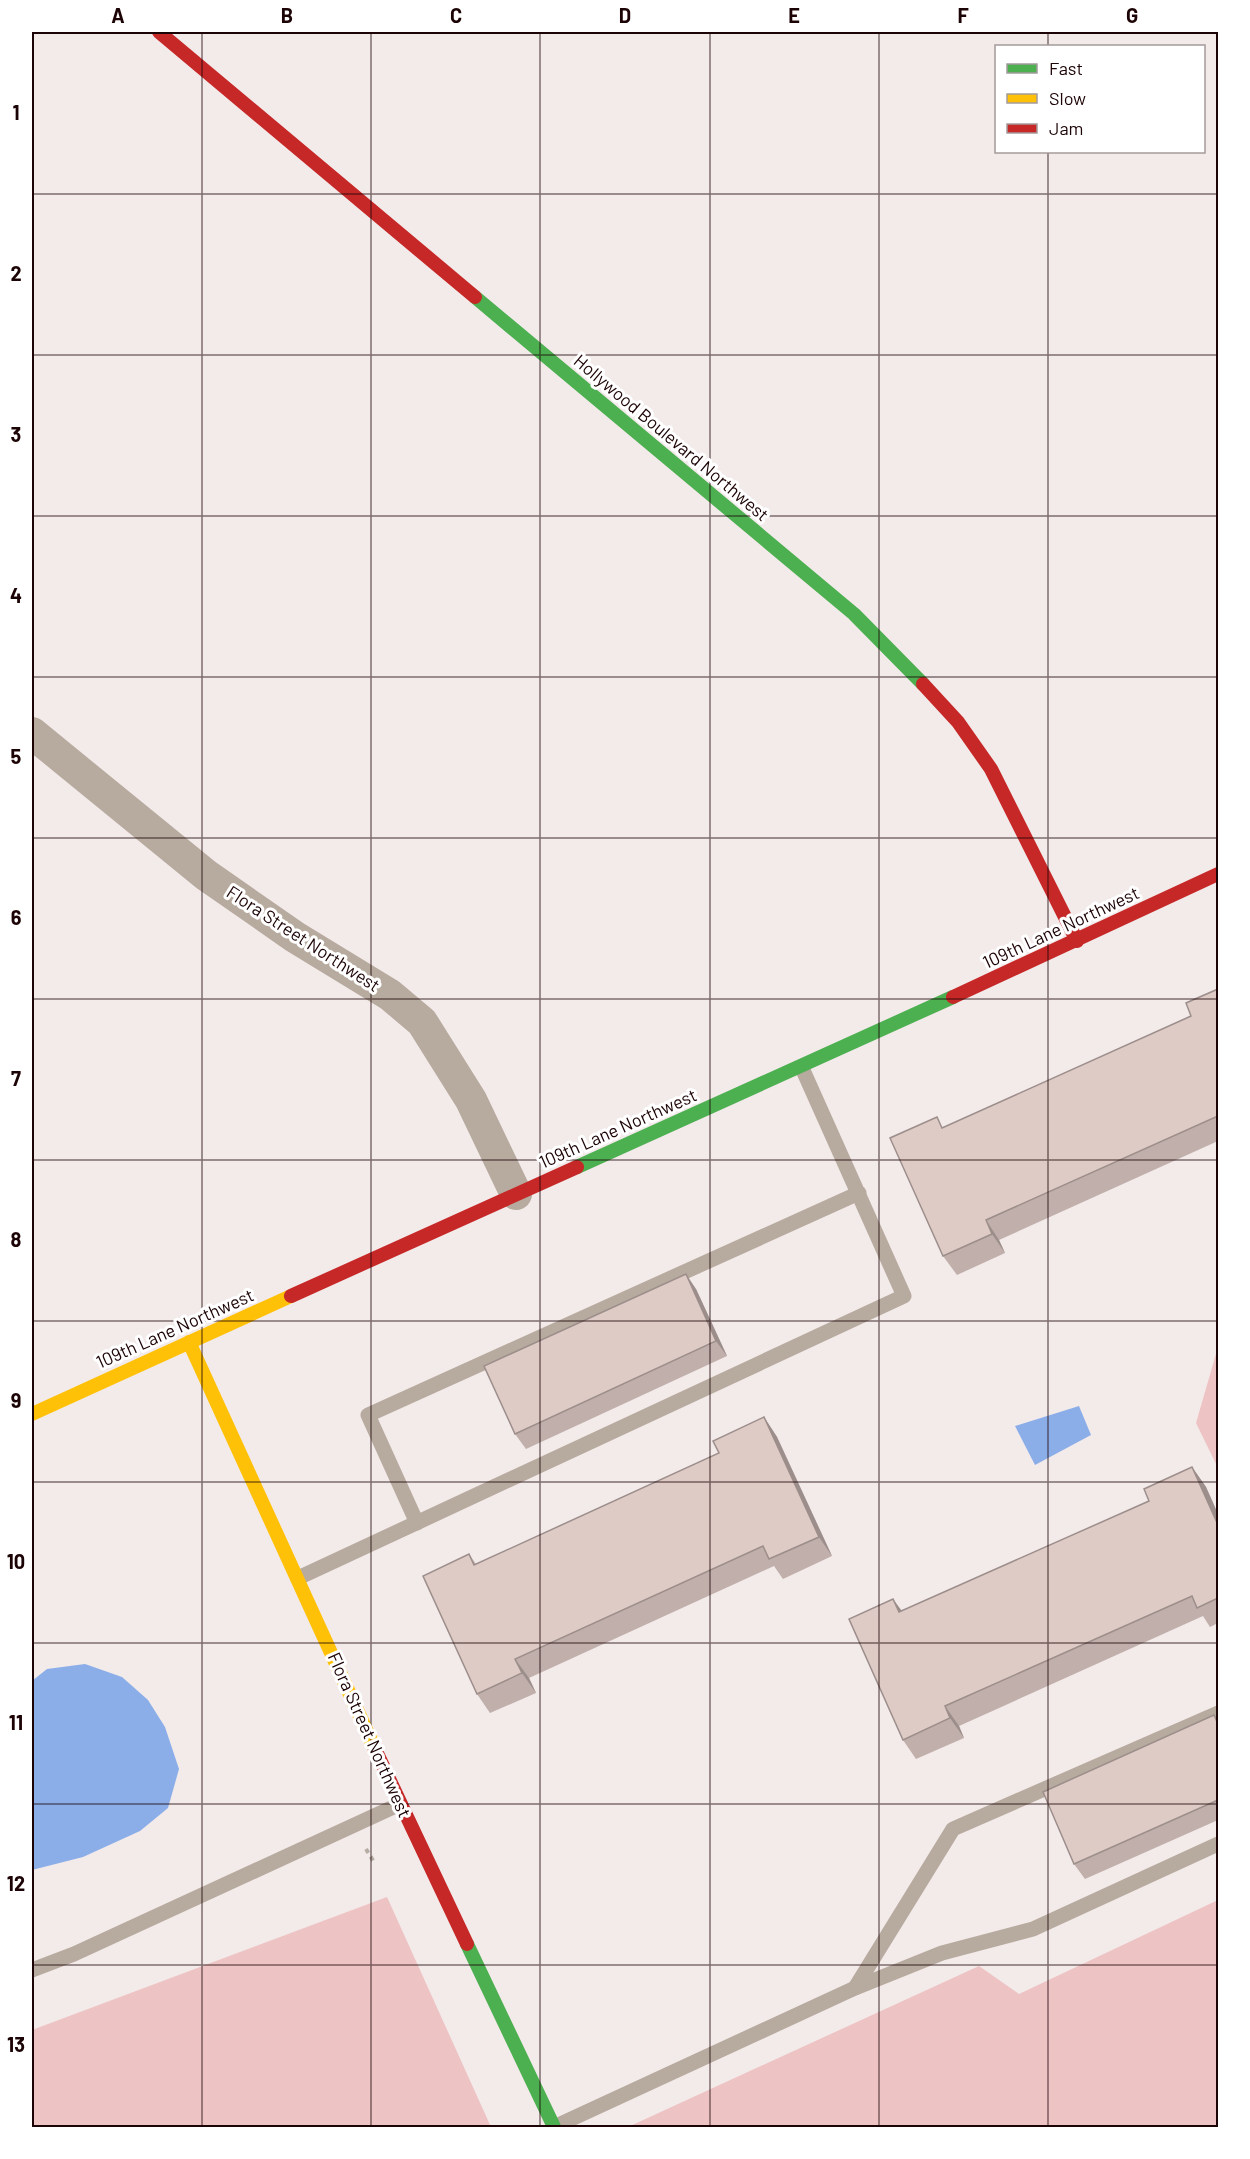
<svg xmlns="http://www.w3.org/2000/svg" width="1250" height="2159" viewBox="0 0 1250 2159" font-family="Barlow,sans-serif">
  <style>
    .green { fill: #eec3c4 }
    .water { fill: #8baee9 }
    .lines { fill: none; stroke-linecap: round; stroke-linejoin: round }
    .path { stroke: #b7ada5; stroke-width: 4; stroke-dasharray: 4.5 4.5; stroke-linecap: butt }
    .lane { stroke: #b7aa9e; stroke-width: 15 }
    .street { stroke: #b7aa9e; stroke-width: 32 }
    .fast { stroke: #4caf50; stroke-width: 14 }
    .slow { stroke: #ffc107; stroke-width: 14 }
    .jam { stroke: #c62828; stroke-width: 14 }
    .wall { fill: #c0afaa }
    .shaded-wall { fill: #9c8e8b }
    .building { fill: #dfcbc6; stroke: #9c8e8b; stroke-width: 1.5 }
    .grid { fill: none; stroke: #1c0305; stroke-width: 1.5; stroke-opacity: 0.55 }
    .labels { text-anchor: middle; stroke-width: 6; stroke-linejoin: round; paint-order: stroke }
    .street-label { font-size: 18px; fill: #1c0305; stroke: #fff }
    .neatline { fill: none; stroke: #1c0305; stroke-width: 2 }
    .grid-label { font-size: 20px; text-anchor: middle; font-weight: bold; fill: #1c0305 }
  </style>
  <rect width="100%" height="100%" fill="#f3eaea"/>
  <g class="green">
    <polygon points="1218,1347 1218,1468 1196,1423"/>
    <polygon points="387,1897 491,2127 32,2127 32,2030"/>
    <polygon points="1218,1900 1218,2127 628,2127 979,1966 1019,1994"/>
  </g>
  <g class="water">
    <polygon points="1079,1406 1091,1435 1035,1465 1015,1426"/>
    <polygon points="85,1664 122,1677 148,1700 165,1727 179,1769 168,1808 140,1831 83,1857 32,1870 32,1681 47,1669"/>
  </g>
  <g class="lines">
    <polyline class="path" points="366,1849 374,1862"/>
    <g class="lane">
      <polyline points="417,1523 368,1415 859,1193"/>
      <polyline points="298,1578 904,1296 802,1068"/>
      <polyline points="32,1970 74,1954 400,1804"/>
      <polyline points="855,1988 953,1829 1218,1713"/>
      <polyline points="554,2127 855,1988 942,1953 1033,1929 1218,1844"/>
    </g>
    <polyline class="street" points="32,733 206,875 295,937 390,995 422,1022 471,1100 516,1194"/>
    <g class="fast">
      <polyline points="475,297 854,614 923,684"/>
      <polyline points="577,1167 953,997"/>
      <polyline points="467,1944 554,2127"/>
    </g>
    <g class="slow">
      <polyline points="189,1342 374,1747"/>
      <polyline points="32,1414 291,1296"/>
    </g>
    <g class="jam">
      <polyline points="159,32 475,297"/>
      <polyline points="923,684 958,722 991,769 1077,941"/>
      <polyline points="953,997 1218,874"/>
      <polyline points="291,1296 577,1167"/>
      <polyline points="374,1747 467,1944"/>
    </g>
  </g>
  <g class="wall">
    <polygon points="1218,989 1218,1141 999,1240 1005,1253 957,1275 943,1256 944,1127 1191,1016"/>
    <polygon points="696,1289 727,1356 526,1449 515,1434"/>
    <polygon points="764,1417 777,1437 832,1556 783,1579 774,1566 529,1678 536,1693 490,1713 477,1694 469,1554 476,1564 719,1453"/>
    <polygon points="1192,1467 1206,1487 1218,1514 1218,1623 1210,1627 1203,1616 959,1726 964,1738 916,1759 903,1740 893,1599 901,1611 1149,1501"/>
    <polygon points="1218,1721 1218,1820 1085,1879 1074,1864"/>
  </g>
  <g class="shaded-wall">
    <polygon points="986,1220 999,1240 1005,1253 992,1234"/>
    <polygon points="686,1274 696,1289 727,1356 716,1341"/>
    <polygon points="764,1417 777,1437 832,1556 819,1537"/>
    <polygon points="1192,1467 1206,1487 1218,1514 1218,1525"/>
    <polygon points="893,1599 907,1618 899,1612"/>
    <polygon points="515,1659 529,1678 536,1693 522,1673"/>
    <polygon points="945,1706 959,1726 964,1738 950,1718"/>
  </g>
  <g class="building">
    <polygon points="1218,989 1218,1116 986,1220 992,1234 943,1256 890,1138 937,1117 942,1128 1191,1016 1186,1003"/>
    <polygon points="686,1274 716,1341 515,1434 484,1366"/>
    <polygon points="764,1417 819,1537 769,1559 763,1546 515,1659 522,1673 477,1694 423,1576 469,1554 474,1565 719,1453 713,1441"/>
    <polygon points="1192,1467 1218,1525 1218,1598 1197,1608 1192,1596 945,1706 950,1718 903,1740 849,1619 893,1599 899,1612 1149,1501 1144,1489"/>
    <polygon points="1214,1715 1218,1724 1218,1800 1074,1864 1043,1792"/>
  </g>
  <path class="grid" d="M 202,32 L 202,2128M 371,32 L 371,2128M 540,32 L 540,2128M 710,32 L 710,2128M 879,32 L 879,2128M 1048,32 L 1048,46M 1048,152 L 1048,2128M 32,194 L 1218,194M 32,355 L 1218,355M 32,516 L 1218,516M 32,677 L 1218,677M 32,838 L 1218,838M 32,999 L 1218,999M 32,1160 L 1218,1160M 32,1321 L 1218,1321M 32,1482 L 1218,1482M 32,1643 L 1218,1643M 32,1804 L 1218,1804M 32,1965 L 1218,1965"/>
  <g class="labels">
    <g class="street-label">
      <text transform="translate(671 438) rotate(40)" y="6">Hollywood Boulevard Northwest</text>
      <text transform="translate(1061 928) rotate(-25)" y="6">109th Lane Northwest</text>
      <text transform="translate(303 939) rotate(33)" y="6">Flora Street Northwest</text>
      <text transform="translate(618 1129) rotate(-24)" y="6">109th Lane Northwest</text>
      <text transform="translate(175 1329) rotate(-24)" y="6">109th Lane Northwest</text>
      <text transform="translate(369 1735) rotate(66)" y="6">Flora Street Northwest</text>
    </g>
  </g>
  <rect width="1250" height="2159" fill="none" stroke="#ffffff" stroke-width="66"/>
  <rect x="995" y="45" width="210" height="108" fill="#ffffff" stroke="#a49a9b" stroke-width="1.5"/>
  <rect x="1007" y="64" width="30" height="9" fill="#4caf50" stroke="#a49a9b" stroke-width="1.5"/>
  <text x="1049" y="75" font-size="18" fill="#1c0305">Fast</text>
  <rect x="1007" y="94" width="30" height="9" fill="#ffc107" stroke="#a49a9b" stroke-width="1.5"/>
  <text x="1049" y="105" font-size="18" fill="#1c0305">Slow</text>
  <rect x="1007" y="124" width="30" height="9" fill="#c62828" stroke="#a49a9b" stroke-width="1.5"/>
  <text x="1049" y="135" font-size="18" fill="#1c0305">Jam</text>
  <rect x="33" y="33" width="1184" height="2093" class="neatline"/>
  <g class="grid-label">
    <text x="118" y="23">A</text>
    <text x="287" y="23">B</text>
    <text x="456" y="23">C</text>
    <text x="625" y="23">D</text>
    <text x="794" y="23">E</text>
    <text x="963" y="23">F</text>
    <text x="1132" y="23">G</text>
    <text x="16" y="120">1</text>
    <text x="16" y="281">2</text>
    <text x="16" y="442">3</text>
    <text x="16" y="603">4</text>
    <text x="16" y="764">5</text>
    <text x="16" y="925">6</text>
    <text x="16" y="1086">7</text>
    <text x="16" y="1247">8</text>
    <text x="16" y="1408">9</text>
    <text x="16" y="1569">10</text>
    <text x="16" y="1730">11</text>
    <text x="16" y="1891">12</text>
    <text x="16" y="2052">13</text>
  </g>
</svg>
